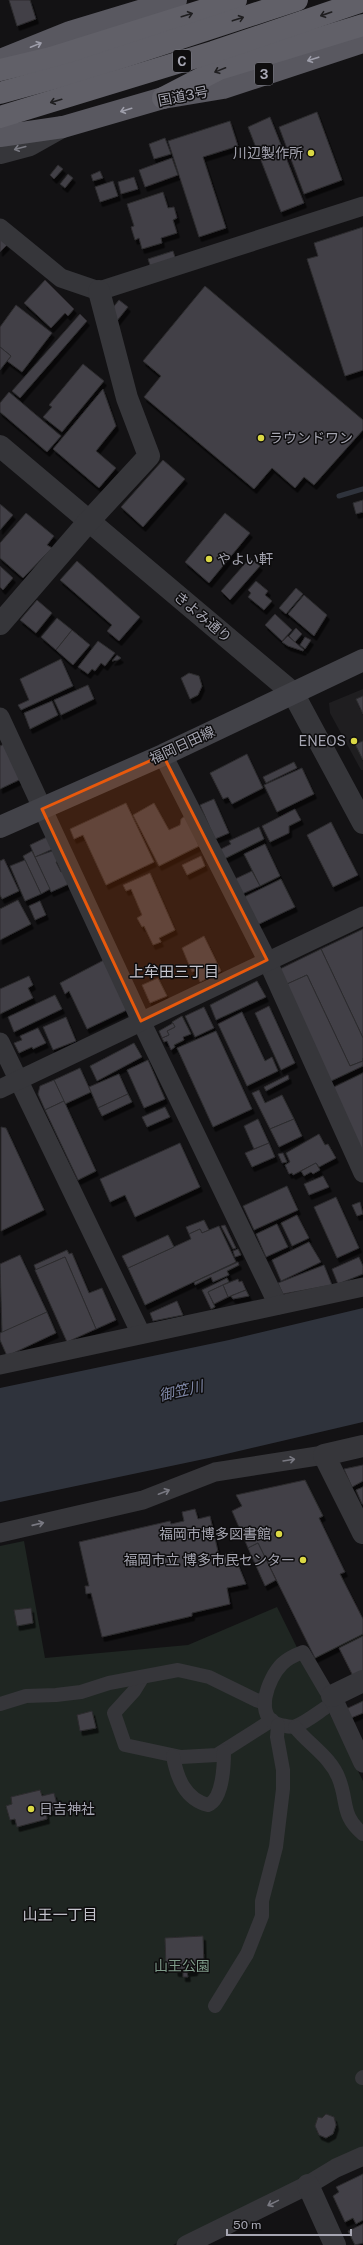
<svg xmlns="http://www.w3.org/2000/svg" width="363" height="2245" viewBox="0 0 363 2245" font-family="'Public Sans','Noto Sans JP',sans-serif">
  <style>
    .built { fill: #1f1e20 }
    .green { fill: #1f2622 }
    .water { fill: #2f333c }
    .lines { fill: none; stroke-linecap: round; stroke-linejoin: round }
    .stream { stroke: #2f333c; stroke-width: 5 }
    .building { fill: #424146; stroke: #2d2c2f; filter: url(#shadow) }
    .pedestrian { stroke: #36363a; stroke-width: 14 }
    .minor { stroke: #36363a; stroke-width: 19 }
    .tertiary { stroke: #36363a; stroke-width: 22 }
    .secondary { stroke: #424248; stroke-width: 22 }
    .trunk { stroke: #595860; stroke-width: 22 }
    .motorway { stroke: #616068; stroke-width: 22 }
    .oneway { stroke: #1f1e20 }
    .oneway2 { stroke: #9e9eaa }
    .oneway3 { stroke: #797982 }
    .marked { fill: #e8590c; fill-opacity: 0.2; stroke: #e8590c; stroke-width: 3; stroke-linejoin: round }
    .poi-dot { fill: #dad844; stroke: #0e0d0e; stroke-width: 1.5 }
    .labels { text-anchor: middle; stroke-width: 3; stroke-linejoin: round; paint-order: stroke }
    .shield { fill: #0e0d0e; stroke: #787881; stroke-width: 1 }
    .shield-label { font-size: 13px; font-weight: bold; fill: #a6a6b2 }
    .street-label { font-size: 14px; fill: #a6a6b2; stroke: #0e0d0e }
    .poi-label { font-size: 14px; fill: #a6a6b2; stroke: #0e0d0e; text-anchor: end }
    .park-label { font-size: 14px; fill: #7f9b8a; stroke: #0e0d0e }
    .neighbourhood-label { font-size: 15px; fill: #c6c6cf; stroke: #0e0d0e }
    .water-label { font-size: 15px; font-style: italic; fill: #8089a9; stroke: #0e0d0e }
  </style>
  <defs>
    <filter id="shadow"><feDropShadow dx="2.5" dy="4.5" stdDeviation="0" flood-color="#0009"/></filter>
  </defs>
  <rect width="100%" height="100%" fill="#131214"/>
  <polygon class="built" points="363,689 363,770 361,770 330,713 329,703"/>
  <polygon class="green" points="24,1541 45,1658 188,1645 277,1607 363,1781 363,2150 173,2245 0,2245 0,1546"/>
  <polygon class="water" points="363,1308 363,1422 209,1458 0,1502 0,1388 229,1340"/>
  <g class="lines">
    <polyline class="stream" points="339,496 363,489"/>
  </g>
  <g class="building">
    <polygon points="9,0 30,0 36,19 17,26"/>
    <polygon points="317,112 342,180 304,194 279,127"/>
    <polygon points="270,117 304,203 281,212 248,127"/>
    <polygon points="230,121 238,146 203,157 226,228 199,237 168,141"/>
    <polygon points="165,138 171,154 154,159 149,144"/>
    <polygon points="172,158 178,175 145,187 139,170"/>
    <polygon points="58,165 63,169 54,179 50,175"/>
    <polygon points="100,171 103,178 93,181 91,175"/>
    <polygon points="68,174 73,178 65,188 60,184"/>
    <polygon points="134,177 138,189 121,194 118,182"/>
    <polygon points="113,181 118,196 100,202 95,187"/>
    <polygon points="163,192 168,208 174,207 177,218 173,220 177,233 161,238 162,243 142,249 139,238 135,240 131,227 134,226 127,204"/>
    <polygon points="363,227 363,370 345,376 307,259 318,256 314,243"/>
    <polygon points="0,239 7,245 0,252"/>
    <polygon points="173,251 177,263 152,271 148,259"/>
    <polygon points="45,280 74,309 68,316 65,313 51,328 24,303"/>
    <polygon points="205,286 363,420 363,430 314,485 304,477 295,488 272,468 254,489 144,397 161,376 143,361"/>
    <polygon points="119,300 128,307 116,322 107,315"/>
    <polygon points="16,305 52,333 22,372 7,361 11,356 0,347 0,327"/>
    <polygon points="80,314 87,321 20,398 12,391"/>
    <polygon points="0,347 11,356 0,370"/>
    <polygon points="83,364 104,381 62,432 43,417 52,407 49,405"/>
    <polygon points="103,389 116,426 96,451 116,468 99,488 53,449"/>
    <polygon points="9,392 61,436 47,452 0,412 0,403"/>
    <polygon points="163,460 185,479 143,527 121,507"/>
    <polygon points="363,500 363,512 356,514 353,503"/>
    <polygon points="0,504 13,515 0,530"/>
    <polygon points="26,513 54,536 47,545 52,548 23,578 0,558 0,543"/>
    <polygon points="225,513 250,533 209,583 185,562"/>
    <polygon points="250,558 260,566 230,600 221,591"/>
    <polygon points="77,561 140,617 119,641 107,631 112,625 60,580"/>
    <polygon points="0,566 13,578 3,590 0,587"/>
    <polygon points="256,581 268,591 265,595 272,601 264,610 248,597 251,593 248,590"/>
    <polygon points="296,588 303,594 286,614 279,608"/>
    <polygon points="304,595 327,615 314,636 288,614"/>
    <polygon points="37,600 52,613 36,633 20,620"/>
    <polygon points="275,614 292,630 282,641 265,625"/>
    <polygon points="57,618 72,630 56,650 41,637"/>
    <polygon points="296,628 302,634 295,642 289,636"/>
    <polygon points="72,630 90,645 73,665 56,650"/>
    <polygon points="288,636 304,650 303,651 288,646 282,642"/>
    <polygon points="305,637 311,640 305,649 300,645"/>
    <polygon points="98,641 115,653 105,666 101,663 95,671 92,669 88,674 78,667"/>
    <polygon points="117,655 121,658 118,660 112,661"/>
    <polygon points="61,659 73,686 21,710 18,705 29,700 20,679"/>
    <polygon points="189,673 199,676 202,686 198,695 190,699 181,678"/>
    <polygon points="88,685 94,699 61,715 54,700"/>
    <polygon points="363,696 363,714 356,699"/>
    <polygon points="52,701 58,715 30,729 24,713"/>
    <polygon points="363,741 363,760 355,744"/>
    <polygon points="4,744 21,779 0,789 0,746"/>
    <polygon points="247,754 263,788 232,804 228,797 223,799 210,773"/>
    <polygon points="294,762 297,768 266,783 263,777"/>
    <polygon points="302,768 314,794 277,812 264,785"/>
    <polygon points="214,799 229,833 215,839 200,805"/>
    <polygon points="126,803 154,862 106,885 83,835 74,839 70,829"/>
    <polygon points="154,803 169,830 180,825 181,819 186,815 199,846 159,866 133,815"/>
    <polygon points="295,809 301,820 289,826 289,833 270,842 262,826"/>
    <polygon points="331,822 358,875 333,887 307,835"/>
    <polygon points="259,827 264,839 224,859 219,850 231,844 229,841"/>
    <polygon points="49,836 55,848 35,857 30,845"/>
    <polygon points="265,844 280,876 260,886 244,854"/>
    <polygon points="55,850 60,860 56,862 61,872 65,870 71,883 51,892 35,857"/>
    <polygon points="32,851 50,889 41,894 23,856"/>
    <polygon points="201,856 205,866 187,875 182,865"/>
    <polygon points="4,859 19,891 2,899 0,895 0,861"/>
    <polygon points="25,860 41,894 25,901 10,866"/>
    <polygon points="252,871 260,886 240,895 233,880"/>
    <polygon points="150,873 175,930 159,938 161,942 153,945 144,926 142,927 137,918 142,915 131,889 126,891 123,885"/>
    <polygon points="281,879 295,907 255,926 242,898"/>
    <polygon points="18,900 31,924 0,940 0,909"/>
    <polygon points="40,901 46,915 35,920 29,906"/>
    <polygon points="363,929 363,1038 321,949"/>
    <polygon points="204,936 221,971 200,982 195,971 192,972 182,948"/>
    <polygon points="321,949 363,1038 363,1061 350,1066 307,975 287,984 280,969"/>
    <polygon points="104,960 127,1010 87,1029 69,991 65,994 60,983"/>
    <polygon points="307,975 350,1066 363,1061 363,1058 363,1066 329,1082 287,984"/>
    <polygon points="29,976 33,985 28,988 33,998 0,1014 0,989"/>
    <polygon points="158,978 167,996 150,1003 142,985"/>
    <polygon points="257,981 266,997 216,1020 210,1005"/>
    <polygon points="55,995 62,1009 14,1032 8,1017"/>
    <polygon points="269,1006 295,1063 281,1070 255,1013"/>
    <polygon points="204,1007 214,1028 195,1037 185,1016"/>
    <polygon points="242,1012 265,1061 272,1057 278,1071 247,1086 218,1024"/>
    <polygon points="182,1016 191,1034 183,1037 184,1040 174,1045 175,1047 171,1050 167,1041 164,1042 162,1038 169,1035 167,1031 175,1027 172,1022"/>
    <polygon points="66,1017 76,1041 53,1050 43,1027"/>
    <polygon points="173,1023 175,1027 167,1031 169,1035 162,1038 159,1031"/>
    <polygon points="38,1028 46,1043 33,1049 32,1047 19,1053 14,1043 22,1040 20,1036"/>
    <polygon points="216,1031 252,1109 213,1127 177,1048"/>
    <polygon points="134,1043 142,1057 97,1081 90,1066"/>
    <polygon points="148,1060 165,1099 144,1108 127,1070"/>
    <polygon points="80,1068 91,1092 65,1104 54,1080"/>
    <polygon points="363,1073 363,1155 332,1088"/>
    <polygon points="119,1074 128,1094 98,1108 89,1087"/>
    <polygon points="288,1075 289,1079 266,1091 264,1087"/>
    <polygon points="54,1080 64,1101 45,1110 38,1094 40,1086"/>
    <polygon points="259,1090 265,1103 282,1095 294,1119 270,1129 252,1093"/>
    <polygon points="128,1094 132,1102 102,1116 98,1108"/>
    <polygon points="64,1101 96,1171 78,1180 45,1110"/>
    <polygon points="165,1107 170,1117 147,1127 142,1117"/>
    <polygon points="258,1119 269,1143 254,1149 244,1126"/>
    <polygon points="294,1119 302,1136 279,1147 270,1129"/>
    <polygon points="1,1127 6,1128 44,1210 1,1231"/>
    <polygon points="319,1134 325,1145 328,1144 336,1158 319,1167 316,1163 293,1175 292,1173 289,1174 285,1165 290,1162 286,1153"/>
    <polygon points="180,1143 200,1187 135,1217 125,1195 110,1202 100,1179"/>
    <polygon points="269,1143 275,1157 252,1167 245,1153"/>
    <polygon points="283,1153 287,1162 282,1163 278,1154"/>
    <polygon points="316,1163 320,1170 313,1174 311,1172 304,1176 301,1171"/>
    <polygon points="323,1176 329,1187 309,1195 304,1184"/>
    <polygon points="287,1186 298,1210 254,1230 243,1206"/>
    <polygon points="336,1197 359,1248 337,1258 314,1207"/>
    <polygon points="360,1202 363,1214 357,1216 352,1205"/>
    <polygon points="297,1215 309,1238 292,1246 281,1223"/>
    <polygon points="204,1220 209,1230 202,1233 200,1229 189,1234 186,1227"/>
    <polygon points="277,1224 288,1247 266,1257 256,1234"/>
    <polygon points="225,1225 236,1248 233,1249 221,1226"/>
    <polygon points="219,1226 236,1262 145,1305 128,1268 191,1239 189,1234 200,1229 202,1233"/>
    <polygon points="168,1235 174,1247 128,1268 122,1256"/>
    <polygon points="309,1242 321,1262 281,1281 272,1260"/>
    <polygon points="238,1249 241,1255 235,1257 233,1251"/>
    <polygon points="67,1250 69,1254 72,1253 89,1293 102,1288 116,1320 96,1329 65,1257 36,1270 34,1265"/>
    <polygon points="20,1255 47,1312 2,1333 0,1264"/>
    <polygon points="65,1257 96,1329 67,1342 35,1270"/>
    <polygon points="359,1257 363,1266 363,1274 338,1284 332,1269"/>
    <polygon points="238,1262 239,1265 227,1271 229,1275 213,1282 211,1277 195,1285 194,1282"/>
    <polygon points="324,1265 332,1285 283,1294 278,1283"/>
    <polygon points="227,1278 229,1282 208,1292 215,1307 211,1309 202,1290"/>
    <polygon points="238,1279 239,1282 242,1281 246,1290 228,1297 223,1285"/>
    <polygon points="223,1285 228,1297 214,1304 208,1292"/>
    <polygon points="246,1290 249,1296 233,1299 231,1296"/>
    <polygon points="177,1301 183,1315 153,1321 150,1313"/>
    <polygon points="47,1312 56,1333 7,1356 0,1340 0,1333"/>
    <polygon points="363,1465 363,1481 352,1487 344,1469"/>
    <polygon points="305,1480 323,1516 319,1518 345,1572 340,1574 363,1619 363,1634 315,1658 258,1543 248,1548 232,1511 242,1506 236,1495"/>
    <polygon points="363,1487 363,1504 362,1504 356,1490"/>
    <polygon points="195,1509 198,1519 210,1516 219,1556 233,1552 246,1584 227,1588 230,1604 192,1613 192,1616 102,1637 91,1593 86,1594 85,1586 89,1586 79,1542 170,1521 171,1524 184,1521 182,1512"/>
    <polygon points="258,1543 276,1580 265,1586 248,1548"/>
    <polygon points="31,1608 33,1623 17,1626 14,1610"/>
    <polygon points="363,1636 363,1673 354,1678 339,1648"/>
    <polygon points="363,1701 363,1713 351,1718 346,1709"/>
    <polygon points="92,1711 96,1728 80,1731 77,1715"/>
    <polygon points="40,1790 42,1796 54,1793 58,1809 46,1812 47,1819 17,1827 15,1819 10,1820 6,1806 12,1804 11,1797"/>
    <polygon points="203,1936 204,1967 195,1968 195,1971 187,1972 188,1977 183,1977 183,1972 176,1972 175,1967 166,1967 165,1938"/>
    <polygon points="326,2114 334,2117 336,2125 333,2134 326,2138 319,2135 315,2126 318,2117 322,2118"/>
    <polygon points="363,2174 363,2220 356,2224 353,2218 345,2222 333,2196 339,2192 336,2187"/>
    <polygon points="363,2224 363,2243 355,2245 348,2231"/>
  </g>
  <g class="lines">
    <g class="pedestrian">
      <polyline points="142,1678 134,1691 114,1713 125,1745 181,1757 217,1755 272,1720"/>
      <polyline points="0,1704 26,1696 56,1695 81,1692 109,1683 178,1670 209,1677 256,1700 265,1703"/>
      <path d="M 325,1708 C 316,1714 306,1722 296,1726 C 291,1728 286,1726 281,1725 C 252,1719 268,1678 282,1664 C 288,1658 295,1655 303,1652 L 327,1693"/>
      <path d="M 295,1727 C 308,1744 331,1757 339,1779 C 348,1802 341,1816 363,1834"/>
      <path d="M 173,1756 C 177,1778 185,1799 208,1805 C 223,1799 224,1765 224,1751"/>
      <polyline points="215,2006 247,1954 262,1916 262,1901 276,1847 283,1789 283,1770 277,1737 278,1725"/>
      <polyline points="362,2078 363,2077"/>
    </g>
    <g class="minor">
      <polyline points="0,228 61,278 99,291 363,206"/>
      <polyline points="0,717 141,1021 278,1305"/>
      <polyline points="163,755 267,960 363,1173"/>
      <polyline points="0,1042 141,1334"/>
      <polyline points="0,1089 363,916"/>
      <polyline points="0,1365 363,1287"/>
      <polyline points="0,1533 143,1500 215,1472 324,1455"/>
      <polyline points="332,1696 363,1763"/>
      <polyline points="186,2245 308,2185 336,2168 363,2156"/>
    </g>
    <g class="tertiary">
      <polyline points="0,153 30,145 62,127"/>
      <polyline points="0,446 293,693 363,823"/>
      <polyline points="0,624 89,521 149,456 127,398 99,291"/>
      <polyline points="363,1446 324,1455 363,1533"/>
      <polyline points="332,1696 363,1681"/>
      <polyline points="308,2185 335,2245"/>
    </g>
    <polyline class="secondary" points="0,827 163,755 363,660"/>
    <g class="trunk">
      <polyline points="0,60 70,32 176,0"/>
      <polyline points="0,136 63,127 163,98 223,88 363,42"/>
    </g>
    <g class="motorway">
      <polyline points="0,70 51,58 236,0"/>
      <polyline points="0,93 77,72 297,0"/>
      <polyline points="163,98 219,69 363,25"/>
      <polyline points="0,117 213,52 363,1"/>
    </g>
  </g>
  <defs><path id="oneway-shaft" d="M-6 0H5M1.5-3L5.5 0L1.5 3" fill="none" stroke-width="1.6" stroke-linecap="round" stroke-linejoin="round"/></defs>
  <g class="oneway">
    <use href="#oneway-shaft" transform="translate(326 14) rotate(161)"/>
    <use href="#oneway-shaft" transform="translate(187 15) rotate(-17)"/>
    <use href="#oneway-shaft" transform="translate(238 19) rotate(-18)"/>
    <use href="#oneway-shaft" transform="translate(220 70) rotate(158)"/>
    <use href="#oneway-shaft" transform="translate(56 101) rotate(164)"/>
  </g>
  <g class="oneway2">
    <use href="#oneway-shaft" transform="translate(36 45) rotate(-22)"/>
    <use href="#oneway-shaft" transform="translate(313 59) rotate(162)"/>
    <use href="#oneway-shaft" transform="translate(126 110) rotate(163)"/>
  </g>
  <g class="oneway3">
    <use href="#oneway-shaft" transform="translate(20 148) rotate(165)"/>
    <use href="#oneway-shaft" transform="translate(289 1460) rotate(-9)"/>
    <use href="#oneway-shaft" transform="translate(164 1492) rotate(-21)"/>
    <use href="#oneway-shaft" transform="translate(38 1524) rotate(-13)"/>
    <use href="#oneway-shaft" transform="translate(273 2203) rotate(154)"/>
  </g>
  <path class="marked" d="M 163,755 L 267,960 L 141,1021 L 42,809 Z"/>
  <g class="poi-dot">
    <circle cx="311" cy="153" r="4"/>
    <circle cx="261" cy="438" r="4"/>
    <circle cx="209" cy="559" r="4"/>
    <circle cx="354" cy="741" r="4"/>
    <circle cx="279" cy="1534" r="4"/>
    <circle cx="303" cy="1560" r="4"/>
    <circle cx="31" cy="1809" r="4"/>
  </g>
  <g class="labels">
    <g class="shield">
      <rect x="173" y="50" width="18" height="22" rx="3"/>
      <rect x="255" y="63" width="18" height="22" rx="3"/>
    </g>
    <g class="shield-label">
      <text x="182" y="66">C</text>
      <text x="264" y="79">3</text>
    </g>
    <g class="street-label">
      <text transform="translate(183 96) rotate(-11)" y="5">国道3号</text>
      <text transform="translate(203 617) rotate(40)" y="5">きよみ通り</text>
      <text transform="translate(182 745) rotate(-25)" y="5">福岡日田線</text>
    </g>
    <g class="poi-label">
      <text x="303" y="158">川辺製作所</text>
      <text x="269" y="443" text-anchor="start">ラウンドワン</text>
      <text x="217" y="564" text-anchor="start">やよい軒</text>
      <text x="346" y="746">ENEOS</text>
      <text x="271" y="1539">福岡市博多図書館</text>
      <text x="295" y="1565">福岡市立 博多市民センター</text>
      <text x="39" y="1814" text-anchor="start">日吉神社</text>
    </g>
    <g class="park-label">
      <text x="182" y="1971">山王公園</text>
    </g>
    <g class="neighbourhood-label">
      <text x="174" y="977">上牟田三丁目</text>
      <text x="60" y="1920">山王一丁目</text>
    </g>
    <g class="water-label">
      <text transform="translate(181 1391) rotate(-13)" y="5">御笠川</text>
    </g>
  </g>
  <path d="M227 2229v6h124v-6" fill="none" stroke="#a6a6b2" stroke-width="2"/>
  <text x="233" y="2229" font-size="12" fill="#a6a6b2" stroke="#0e0d0e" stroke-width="3" paint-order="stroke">50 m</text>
</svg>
